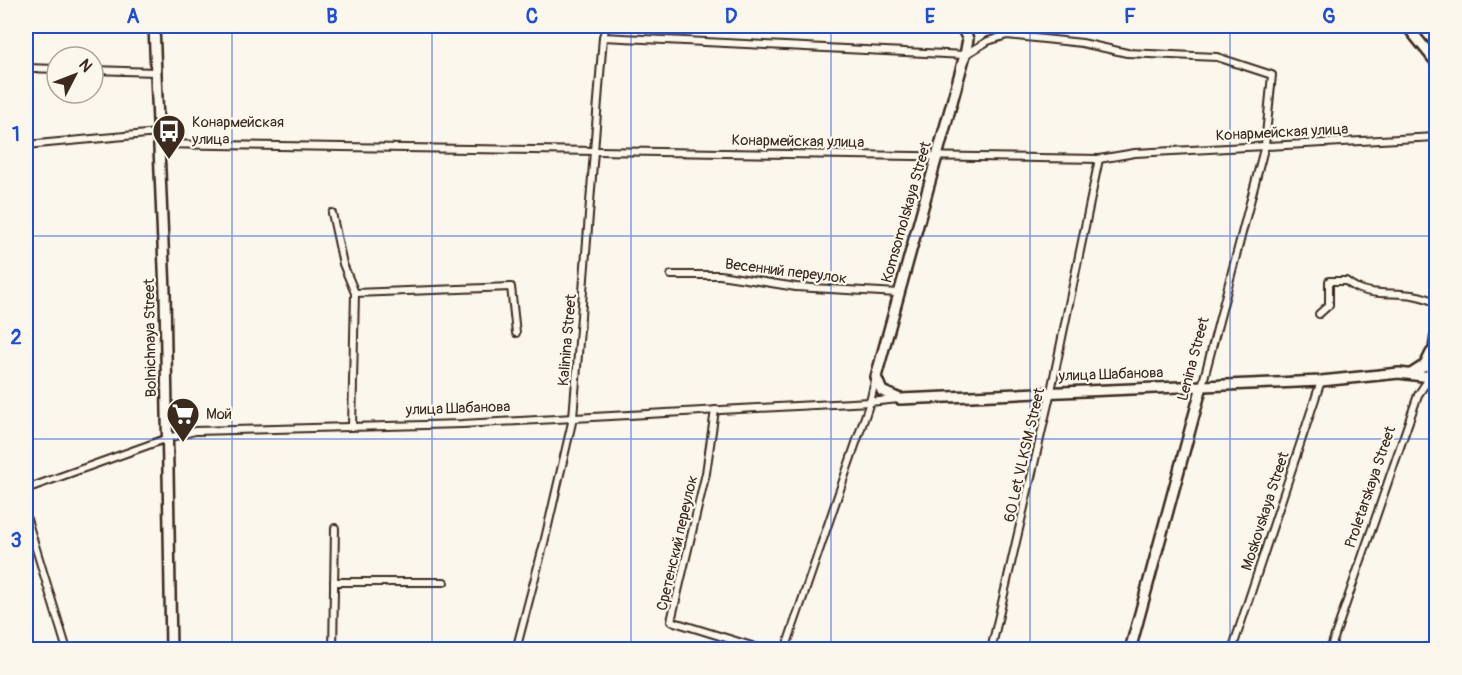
<svg xmlns="http://www.w3.org/2000/svg" width="1462" height="675" viewBox="0 0 1462 675" font-family="Pangolin,sans-serif">
  <style>
    .lines { fill: none; stroke-linecap: round; stroke-linejoin: round }
    .street-casing { stroke: #3b2a1e; stroke-width: 10 }
    .secondary-casing { stroke: #3b2a1e; stroke-width: 14 }
    .street { stroke: #fbf7ec; stroke-width: 6 }
    .secondary { stroke: #fbf7ec; stroke-width: 9 }
    .grid { fill: none; stroke: #1d4ed8; stroke-width: 1.5; stroke-opacity: 0.55 }
    .labels { text-anchor: middle; stroke-width: 4.5; stroke-linejoin: round; paint-order: stroke }
    .poi-label { font-size: 15px; fill: #3b2a1e; stroke: #fbf7ec; text-anchor: start }
    .street-label { font-size: 15px; fill: #3b2a1e; stroke: #fbf7ec }
    .neatline { fill: none; stroke: #1d4ed8; stroke-width: 2 }
    .grid-label { font-size: 20px; text-anchor: middle; font-weight: bold; fill: #1d4ed8 }
  </style>
  <rect width="100%" height="100%" fill="#fbf7ec"/>
  <filter id="ink" filterUnits="userSpaceOnUse"><feTurbulence type="fractalNoise" baseFrequency=".0167" numOctaves="2"/><feDisplacementMap in="SourceGraphic" scale="12" xChannelSelector="R" yChannelSelector="G"/><feConvolveMatrix kernelMatrix="1 2 1 2 8 2 1 2 1" color-interpolation-filters="sRGB"/></filter>
  <g filter="url(#ink)">
    <g class="lines">
      <defs>
        <g id="street">
          <polyline points="603,37 965,55 988,41 1007,35 1082,43 1127,53 1217,57 1272,75 1265,145 1202,386"/>
          <polyline points="26,68 57,69"/>
          <polyline points="93,70 156,72"/>
          <polyline points="158,144 1099,159 1135,153 1436,137"/>
          <polyline points="26,145 158,133"/>
          <polyline points="332,213 343,264 355,293 352,426"/>
          <polyline points="671,275 720,275 796,287 898,293"/>
          <polyline points="355,293 511,287 516,333"/>
          <path d="M 1319,314 L 1329,305 L 1329,281 L 1346,281 C 1372,303 1405,285 1436,303"/>
          <polyline points="715,410 706,473 671,621 765,650"/>
          <polyline points="26,489 168,438 195,431 462,424 870,402 899,399"/>
          <polyline points="26,516 67,650"/>
          <polyline points="334,582 444,582"/>
          <polyline points="333,650 335,528"/>
          <polyline points="516,650 544,543 573,418 603,37 606,26"/>
          <polyline points="785,650 870,402 876,377"/>
          <polyline points="991,650 1051,391 1099,159"/>
          <polyline points="1232,650 1321,381"/>
          <polyline points="1330,650 1418,395 1430,377"/>
        </g>
        <g id="secondary">
          <polyline points="154,26 165,292 171,650"/>
          <polyline points="961,26 968,39 965,55 876,377 882,391 900,399 1321,381 1399,373 1430,377 1436,381"/>
          <polyline points="1407,26 1436,62"/>
          <polyline points="1411,374 1425,365 1431,353"/>
          <polyline points="1430,377 1436,335"/>
          <polyline points="1130,650 1202,386"/>
        </g>
      </defs>
      <use href="#street" class="street-casing"/>
      <use href="#secondary" class="secondary-casing"/>
      <use href="#street" class="street"/>
      <use href="#secondary" class="secondary"/>
    </g>
  </g>
  <path class="grid" d="M 232,26 L 232,650M 432,26 L 432,650M 631,26 L 631,650M 831,26 L 831,650M 1030,26 L 1030,650M 1230,26 L 1230,650M 26,236 L 1436,236M 26,439 L 1436,439"/>
  <defs>
    <symbol id="bus-pin" viewBox="-11 -11 22 30"><path d="M0 17L-7.5 6A9.5 9.5 0 1 1 7.5 6Z" fill="#3b2a1e" stroke="#fbf7ec"/><path d="M-5-6H5V4H4V6H2V4H-2V6H-4V4H-5ZM-3.5-4V0h7V-4ZM-3.5 1.2v1.5H-2V1.2ZM2 1.2v1.5H3.5V1.2Z" fill="#fff"/></symbol>
    <symbol id="supermarket-pin" viewBox="-11 -11 22 30"><path d="M0 17L-7.5 6A9.5 9.5 0 1 1 7.5 6Z" fill="#3b2a1e" stroke="#fbf7ec"/><path d="M-6-5.5h2.5l.6 2H6L4.5 2H-2.5L-4.4-4H-6ZM-1.5 3.2a1.3 1.3 0 1 0 .1 0ZM3 3.2a1.3 1.3 0 1 0 .1 0Z" fill="#fff"/></symbol>
  </defs>
  <g fill-rule="evenodd">
    <use href="#bus-pin" x="150" y="112" width="38" height="52"/>
    <use href="#supermarket-pin" x="164" y="395" width="38" height="52"/>
  </g>
  <g class="labels">
    <g class="poi-label">
      <text x="192" y="127">Конармейская<tspan x="192" dy="17">улица</tspan></text>
      <text x="206" y="419">Мой</text>
    </g>
    <g class="street-label">
      <text transform="translate(1282 132) rotate(-3)" y="5">Конармейская улица</text>
      <text transform="translate(798 141) rotate(1)" y="5">Конармейская улица</text>
      <text transform="translate(906 212) rotate(-74)" y="5">Komsomolskaya Street</text>
      <text transform="translate(786 271) rotate(7)" y="5">Весенний переулок</text>
      <text transform="translate(150 338) rotate(-91)" y="5">Bolnichnaya Street</text>
      <text transform="translate(567 340) rotate(-85)" y="5">Kalinina Street</text>
      <text transform="translate(1193 359) rotate(-75)" y="5">Lenina Street</text>
      <text transform="translate(1111 374) rotate(-2)" y="5">улица Шабанова</text>
      <text transform="translate(458 408) rotate(-2)" y="5">улица Шабанова</text>
      <text transform="translate(1024 455) rotate(-77)" y="5">60 Let VLKSM Street</text>
      <text transform="translate(1370 487) rotate(-71)" y="5">Proletarskaya Street</text>
      <text transform="translate(1265 511) rotate(-72)" y="5">Moskovskaya Street</text>
      <text transform="translate(677 543) rotate(-77)" y="5">Сретенский переулок</text>
    </g>
  </g>
  <rect width="1462" height="675" fill="none" stroke="#fbf7ec" stroke-width="66"/>
  <g transform="translate(75 75) rotate(48)"><circle r="28" fill="#fbf7ec" stroke="#aea59a" stroke-width="1.5"/>
  <path d="M0-4.5L10 22L0 15L-10 22Z" fill="#3b2a1e"/>
  <text y="-9" font-size="16" font-weight="bold" text-anchor="middle" fill="#3b2a1e">N</text>
  </g>
  <rect x="33" y="33" width="1396" height="609" class="neatline"/>
  <g class="grid-label">
    <text x="133" y="23">A</text>
    <text x="332" y="23">B</text>
    <text x="532" y="23">C</text>
    <text x="731" y="23">D</text>
    <text x="930" y="23">E</text>
    <text x="1130" y="23">F</text>
    <text x="1329" y="23">G</text>
    <text x="16" y="141">1</text>
    <text x="16" y="344">2</text>
    <text x="16" y="547">3</text>
  </g>
</svg>
